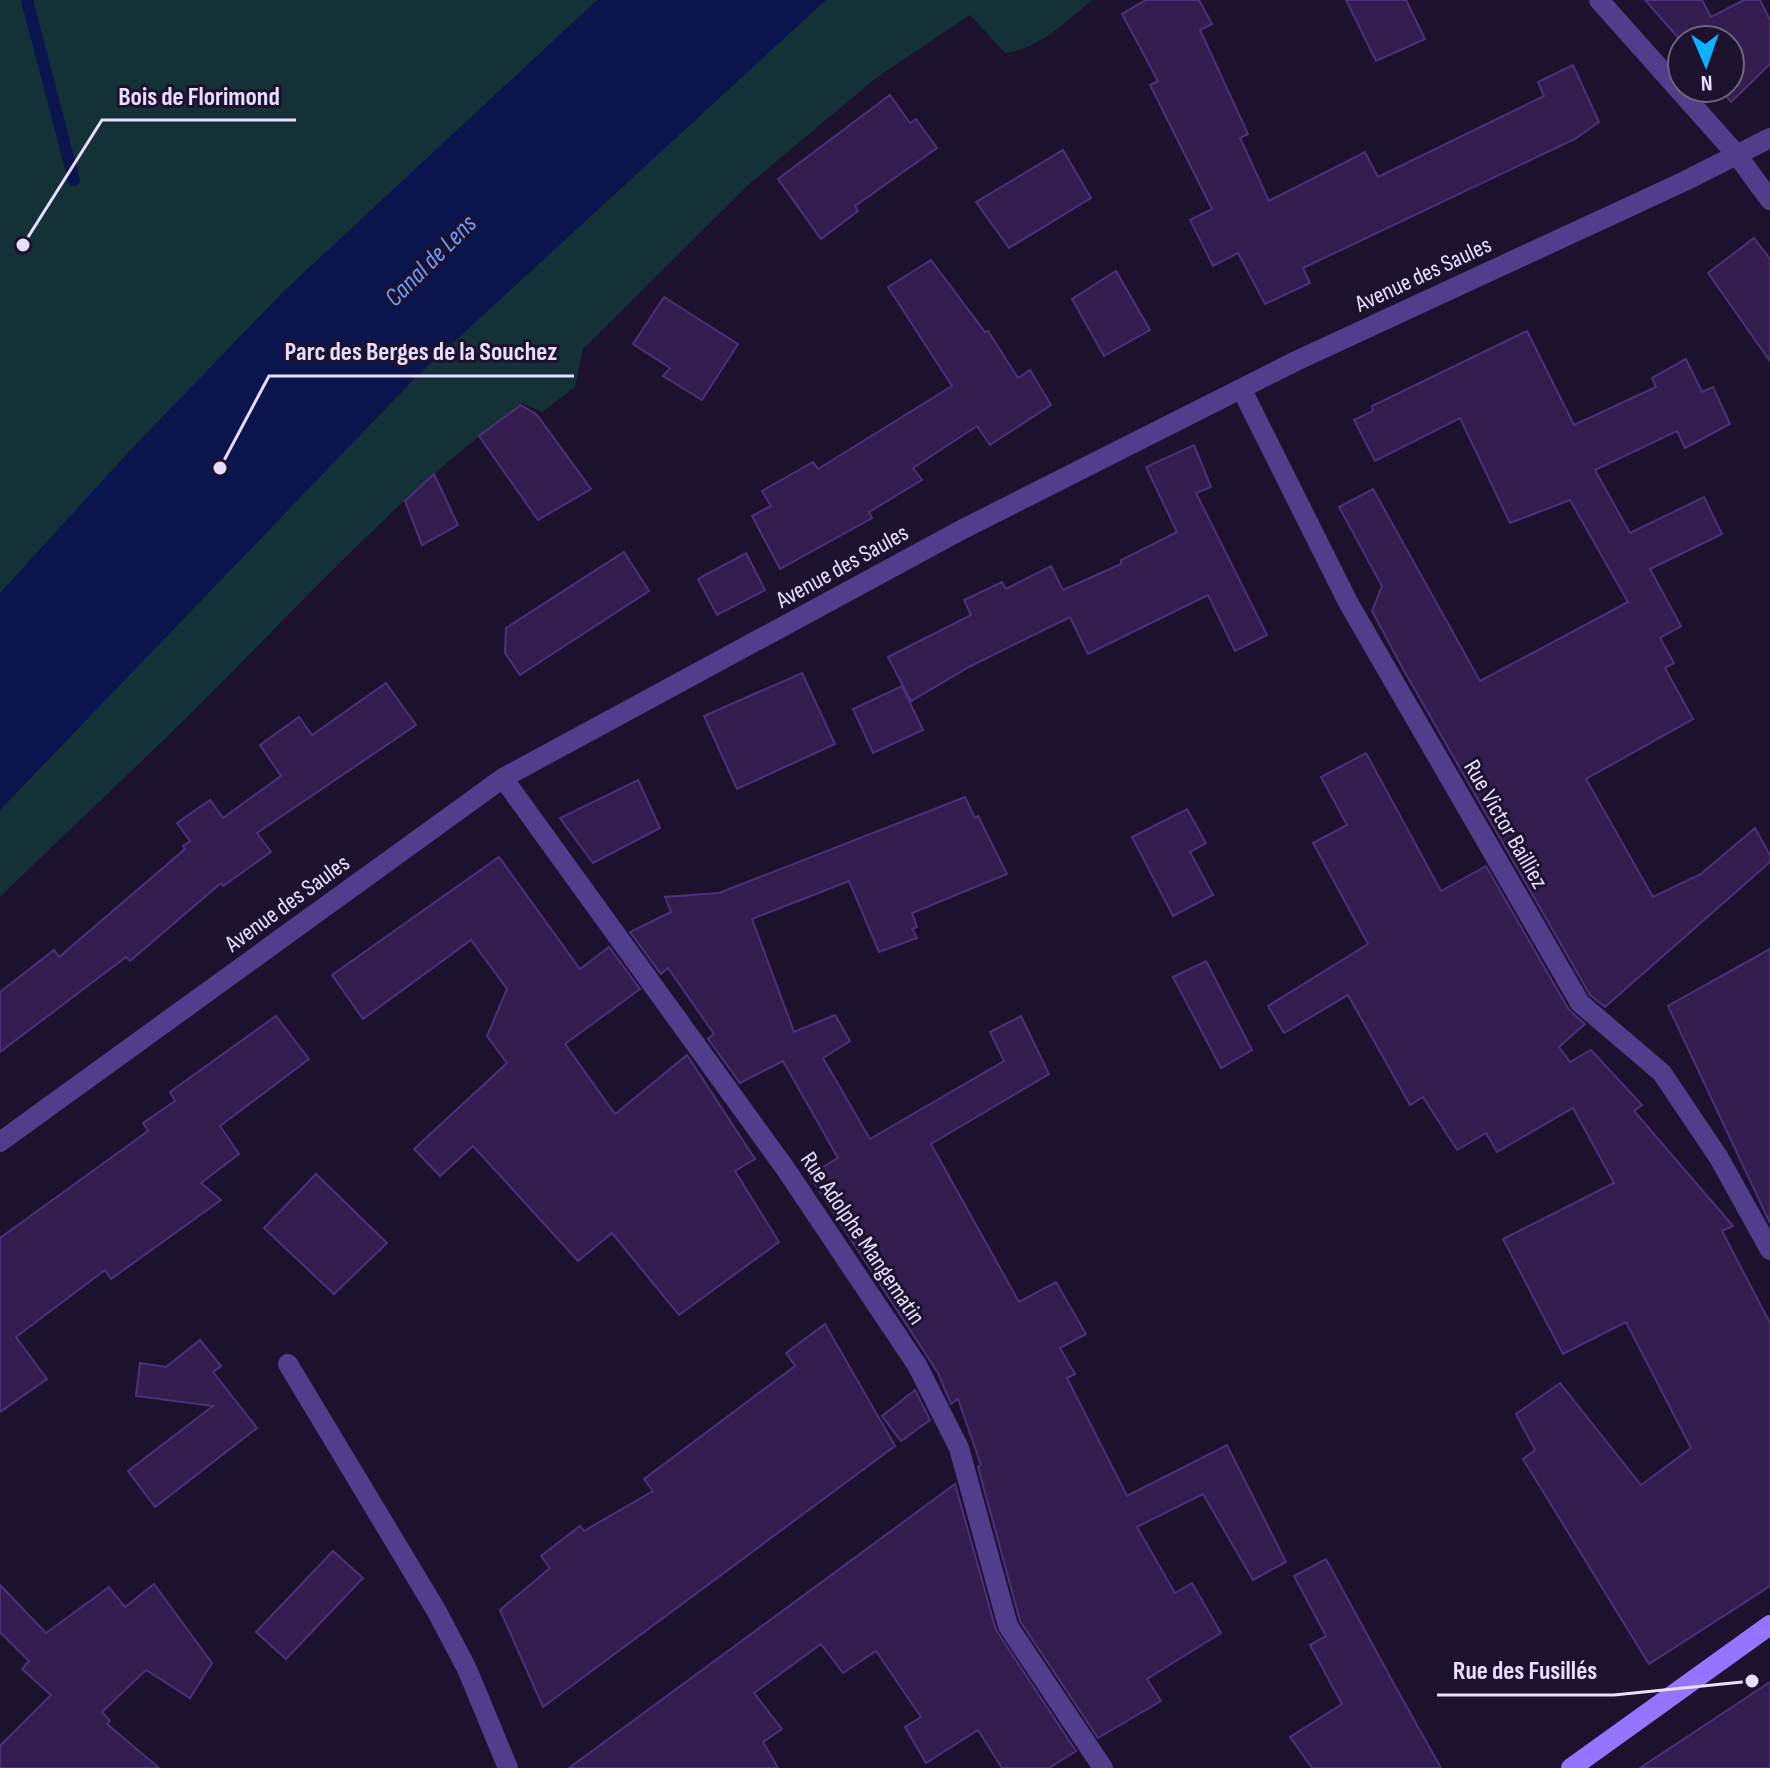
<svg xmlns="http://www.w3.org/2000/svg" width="1770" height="1768" viewBox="0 0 1770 1768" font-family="'Sofia Sans Condensed',sans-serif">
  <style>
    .green { fill: #143137 }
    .water { fill: #0b154d }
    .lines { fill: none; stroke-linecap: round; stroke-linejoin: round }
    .stream { stroke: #0b154d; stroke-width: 12 }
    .building { fill: #321d4e; stroke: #4e2f7a; stroke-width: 2 }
    .minor { stroke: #503d8c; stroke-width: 20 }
    .secondary { stroke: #9575ff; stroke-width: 20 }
    .labels { text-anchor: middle; stroke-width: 6; stroke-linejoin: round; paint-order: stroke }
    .street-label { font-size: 24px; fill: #e8deff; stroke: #1c122d }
    .water-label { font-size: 26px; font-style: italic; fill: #6c9cff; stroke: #1c122d }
    .leader { fill: none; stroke: #e8deff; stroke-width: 3 }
    .callout-dot { fill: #e8deff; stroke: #1c122d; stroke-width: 3 }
    .callout-label { font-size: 26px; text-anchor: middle; font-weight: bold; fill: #e8deff; stroke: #1c122d; stroke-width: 6; stroke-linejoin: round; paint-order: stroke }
  </style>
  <rect width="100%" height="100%" fill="#1c122d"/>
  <path class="green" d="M 0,0 L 1092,0 C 1067,21 1039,49 1005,53 L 970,15 L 876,78 L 748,185 L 583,349 L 575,387 L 542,412 L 522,403 C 413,483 322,581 228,676 C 154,751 76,823 0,897 Z"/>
  <polygon class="water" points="597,0 826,0 417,376 0,810 0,593 136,444 285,290"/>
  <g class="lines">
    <polyline class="stream" points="27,0 74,180"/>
  </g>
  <g class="building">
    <polygon points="1146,0 1199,0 1212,24 1200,30 1248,134 1240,138 1269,201 1365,152 1378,177 1544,96 1538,82 1573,65 1599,122 1575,139 1303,268 1310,283 1265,304 1238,253 1213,266 1190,220 1212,209 1150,85 1158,81 1122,14"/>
    <polygon points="1346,0 1406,0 1425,39 1376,61"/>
    <polygon points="1645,0 1702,0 1711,17 1744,0 1760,0 1770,20 1770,64 1731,102 1720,88 1730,88 1730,40 1682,42"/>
    <polygon points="890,95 910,123 916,119 937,148 855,206 858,211 821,239 778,179"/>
    <polygon points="1063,150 1091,198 1009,248 976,202"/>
    <polygon points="1754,238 1770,259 1770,361 1708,273"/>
    <polygon points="931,260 985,332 988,331 1018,378 1030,370 1051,405 990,445 977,426 913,468 922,480 869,512 872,518 780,569 752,516 771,506 762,491 813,462 818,469 952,386 888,287"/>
    <polygon points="1116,271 1150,330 1104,356 1072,299"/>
    <polygon points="664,297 738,344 702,400 663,376 670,368 633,344"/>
    <polygon points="1527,331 1574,425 1656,387 1652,378 1686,359 1702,392 1713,387 1730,424 1685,448 1677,431 1595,470 1630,533 1704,497 1722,534 1650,569 1681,626 1660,638 1674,663 1665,668 1693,719 1586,779 1653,897 1701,874 1755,828 1770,855 1770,862 1605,1007 1590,995 1403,669 1372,611 1382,586 1339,507 1373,489 1480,681 1628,602 1570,500 1510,523 1460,418 1375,461 1354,420 1373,411 1372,406"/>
    <polygon points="521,405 537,415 591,489 538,520 479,436"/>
    <polygon points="1194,445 1211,487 1196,493 1267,635 1235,651 1208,595 1088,654 1070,617 969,667 911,701 888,657 971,615 964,600 1002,582 1006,589 1051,566 1063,590 1121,564 1121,560 1177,532 1146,467"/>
    <polygon points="434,474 458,525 422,545 405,501"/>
    <polygon points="624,552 649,591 520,675 505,653 506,628"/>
    <polygon points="746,553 765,590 717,615 698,579"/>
    <polygon points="802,673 835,744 737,789 704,716"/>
    <polygon points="386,683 416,725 257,833 271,852 223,886 221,883 130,961 126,957 0,1052 0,992 54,950 59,957 185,849 183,846 190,841 177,823 210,800 223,818 281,776 260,745 299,717 312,735"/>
    <polygon points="902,686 923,730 873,753 853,709"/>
    <polygon points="1366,753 1441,891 1486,866 1569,1010 1585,1024 1559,1047 1570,1062 1591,1050 1642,1105 1634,1111 1733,1226 1722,1231 1770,1323 1770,1586 1649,1664 1523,1459 1535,1450 1516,1414 1560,1383 1641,1485 1691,1448 1626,1322 1563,1354 1503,1239 1614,1183 1573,1108 1497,1152 1486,1133 1457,1150 1423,1097 1410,1105 1348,995 1284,1033 1268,1006 1368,944 1313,843 1347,825 1321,777"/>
    <polygon points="638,780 660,828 593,863 560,818"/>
    <polygon points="965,797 975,818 978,816 1007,874 912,913 917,927 912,929 917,938 879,952 849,881 752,919 794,1032 835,1015 850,1041 823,1058 870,1139 1004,1061 990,1032 1021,1016 1049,1074 931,1144 1019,1302 1056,1282 1086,1334 1060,1348 1075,1374 1067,1378 1127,1496 1227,1445 1286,1562 1253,1580 1203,1494 1137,1527 1175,1593 1192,1583 1221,1633 1147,1679 1161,1701 1098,1738 1020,1621 978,1467 981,1465 958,1399 951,1404 938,1373 809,1175 838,1158 783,1061 740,1083 708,1039 714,1034 668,968 661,974 630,932 671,912 665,897 719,893"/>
    <polygon points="1187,809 1206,843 1190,852 1213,895 1173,916 1132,837"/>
    <polygon points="499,857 580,969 609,947 640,989 565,1044 615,1114 687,1055 755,1159 735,1171 779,1242 679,1315 612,1233 578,1261 473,1146 440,1176 414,1149 507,1063 487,1036 507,989 471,940 363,1019 332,975"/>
    <polygon points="1770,949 1770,1223 1668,1006"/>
    <polygon points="1206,961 1252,1050 1221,1068 1173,977"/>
    <polygon points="276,1016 309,1059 220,1126 239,1154 201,1183 221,1200 111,1279 105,1270 16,1337 47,1379 0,1412 0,1238 148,1131 143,1123 175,1101 170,1092"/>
    <polygon points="316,1174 387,1243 334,1294 264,1228"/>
    <polygon points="825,1324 895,1446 543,1707 500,1610 550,1568 541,1556 580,1526 584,1531 653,1491 644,1479 795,1366 786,1353"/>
    <polygon points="200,1340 221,1366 213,1372 257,1428 155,1507 128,1471 213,1406 136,1396 140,1363 166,1367"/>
    <polygon points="915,1390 930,1420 901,1441 882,1416"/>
    <polygon points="955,1484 996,1630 1076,1751 1049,1768 1002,1768 978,1730 926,1763 905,1727 921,1717 876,1651 843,1673 821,1644 754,1693 782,1729 763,1742 778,1768 569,1768"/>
    <polygon points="333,1551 363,1578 286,1659 256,1632"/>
    <polygon points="1326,1559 1394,1684 1441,1768 1312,1768 1290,1737 1342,1704 1310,1645 1326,1636 1294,1576"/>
    <polygon points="154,1584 212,1663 190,1698 146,1670 102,1712 110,1721 107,1724 159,1768 0,1768 0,1746 51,1695 22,1669 29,1661 0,1632 0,1585 46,1633 109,1587 125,1607"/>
    <polygon points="1770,1682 1770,1768 1640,1768 1711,1721"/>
  </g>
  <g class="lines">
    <g class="minor">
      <polyline points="1599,0 1737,155 1770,200"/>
      <polyline points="1242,390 1349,604 1580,1003 1662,1073 1719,1158 1770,1250"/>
      <polyline points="503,778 785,1168 917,1365 959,1448 1008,1626 1103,1768"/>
      <polyline points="0,1142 503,778 963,529 1296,361 1685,181 1770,138"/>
      <polyline points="288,1364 436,1610 467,1669 508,1768"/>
    </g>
    <polyline class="secondary" points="1571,1768 1770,1625"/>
  </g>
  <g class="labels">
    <g class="street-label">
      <text transform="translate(1423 274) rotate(-25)" y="8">Avenue des Saules</text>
      <text transform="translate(842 566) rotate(-29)" y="8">Avenue des Saules</text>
      <text transform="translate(1506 824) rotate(60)" y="8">Rue Victor Bailliez</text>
      <text transform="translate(287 903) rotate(-36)" y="8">Avenue des Saules</text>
      <text transform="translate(863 1238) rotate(56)" y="8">Rue Adolphe Mangematin</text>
    </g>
    <g class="water-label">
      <text transform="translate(430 260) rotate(-45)" y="9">Canal de Lens</text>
    </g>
  </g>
  <path class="leader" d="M23 245L102 120H296M220 468L269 376H574M1752 1681L1614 1695H1437"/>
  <g class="callout-dot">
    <circle cx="23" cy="245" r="8"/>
    <circle cx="220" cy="468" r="8"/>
    <circle cx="1752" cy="1681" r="8"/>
  </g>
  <g class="callout-label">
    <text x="199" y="105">Bois de Florimond</text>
    <text x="421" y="360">Parc des Berges de la Souchez</text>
    <text x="1525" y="1679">Rue des Fusillés</text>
  </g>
  <g transform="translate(1706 64) rotate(178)"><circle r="38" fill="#1c122d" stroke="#6e6481" stroke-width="2"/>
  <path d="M0-6L14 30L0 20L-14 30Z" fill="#0ab3ff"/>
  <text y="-12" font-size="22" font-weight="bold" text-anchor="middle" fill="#e8deff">N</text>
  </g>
</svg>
